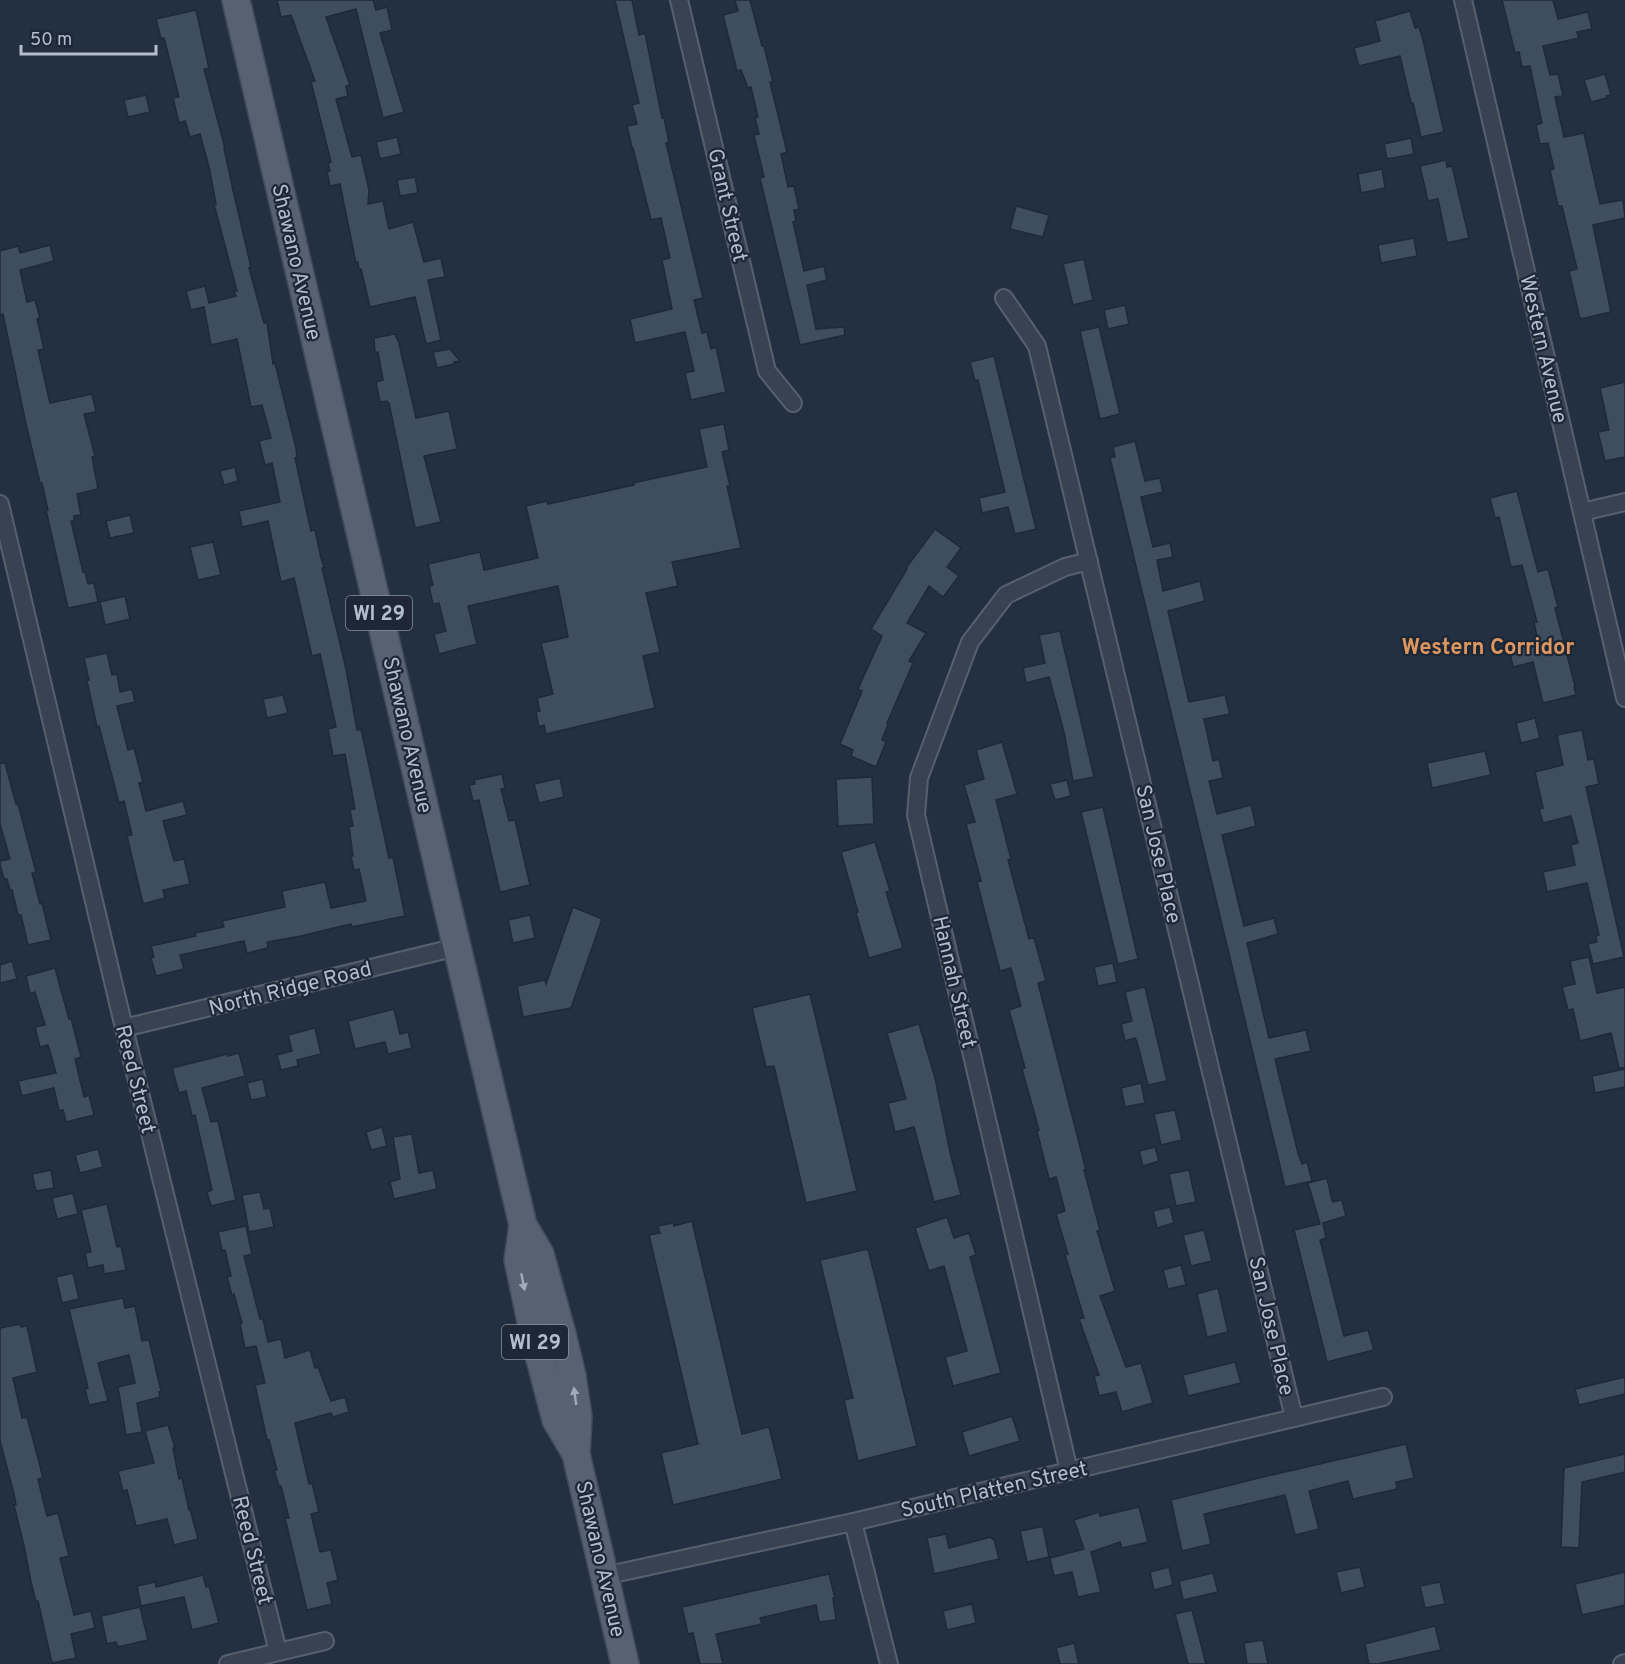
<svg xmlns="http://www.w3.org/2000/svg" width="1625" height="1664" viewBox="0 0 1625 1664" font-family="Overpass,sans-serif">
  <style>
    .building { fill: #3f4d61; stroke: #1f2938; stroke-width: 1.5 }
    .lines { fill: none; stroke-linecap: round; stroke-linejoin: round }
    .street-casing { stroke: #56606e; stroke-width: 20 }
    .primary-casing { stroke: #414b5a; stroke-width: 30 }
    .street { stroke: #384251; stroke-width: 16 }
    .primary { stroke: #566171; stroke-width: 27 }
    .oneway { fill: #a1abb9 }
    .labels { text-anchor: middle; stroke-width: 4.5; stroke-linejoin: round; paint-order: stroke }
    .shield { fill: #1d2736; stroke: #87909e; stroke-width: 1.5 }
    .shield-label { font-size: 20px; font-weight: bold; fill: #b4bdcb }
    .street-label { font-size: 21px; fill: #b4bdcb; stroke: #1d2736 }
    .neighbourhood-label { font-size: 22px; font-weight: bold; fill: #dc965f; stroke: #1d2736 }
  </style>
  <rect width="100%" height="100%" fill="#233041"/>
  <g class="building">
    <polygon points="277,0 373,0 376,10 387,7 392,30 380,33 404,112 383,118 356,9 326,17 350,85 346,86 348,96 336,99 352,157 361,155 369,190 368,204 383,201 389,229 413,222 424,262 441,258 445,277 428,280 441,340 426,344 415,297 370,307 361,269 359,269 358,262 356,263 340,184 330,186 327,172 330,171 328,163 331,162 311,82 315,81 291,15 281,17"/>
    <polygon points="615,0 632,0 639,35 645,33 662,118 664,118 669,142 666,143 703,298 694,300 702,333 707,332 711,349 716,347 726,392 691,400 685,373 694,371 685,332 635,343 630,319 672,309 662,260 670,258 661,218 651,220 633,148 632,148 627,126 637,124 632,105 639,103"/>
    <polygon points="735,0 750,0 762,46 764,46 773,82 770,82 787,152 781,154 788,187 794,186 799,209 794,210 796,221 793,222 804,271 824,266 827,280 807,285 816,329 844,327 845,335 800,345 760,178 764,177 754,135 759,134 755,118 758,117 751,87 748,88 741,70 737,71 723,15 738,11"/>
    <polygon points="1502,0 1553,0 1558,19 1588,12 1592,29 1577,32 1579,38 1543,46 1550,75 1558,74 1563,96 1555,97 1564,137 1584,133 1600,204 1623,200 1625,218 1593,225 1611,312 1580,319 1569,271 1577,269 1562,206 1558,206 1550,170 1554,169 1548,143 1540,144 1536,125 1542,123 1530,66 1522,67 1519,52 1515,53"/>
    <polygon points="196,10 209,68 204,69 225,148 224,148 233,190 251,267 249,268 264,323 267,323 273,364 275,363 296,448 297,457 295,458 311,531 315,530 321,558 324,567 322,568 346,669 357,730 361,729 389,858 393,857 405,916 352,927 351,924 301,936 267,942 268,948 247,953 244,941 180,955 184,969 156,976 151,958 154,957 151,946 196,936 195,933 224,927 222,921 285,907 282,891 325,882 331,908 366,901 359,869 354,870 351,856 353,856 349,827 353,826 350,810 355,809 345,754 333,756 328,729 336,727 320,654 312,656 294,578 281,582 268,521 242,527 239,511 280,502 272,463 265,465 259,441 271,438 262,405 251,407 237,339 211,345 204,307 191,310 186,291 205,286 209,303 236,296 234,291 237,291 214,204 216,204 209,167 200,134 190,137 185,121 179,123 173,98 179,97 164,38 161,39 156,19"/>
    <polygon points="1410,11 1415,28 1419,27 1423,40 1444,132 1421,137 1413,103 1411,103 1400,56 1359,66 1354,48 1380,41 1375,21"/>
    <polygon points="1605,74 1611,95 1606,96 1607,98 1591,102 1584,80"/>
    <polygon points="146,95 150,112 128,117 124,100"/>
    <polygon points="397,137 401,154 380,159 376,142"/>
    <polygon points="1411,138 1414,154 1387,159 1384,144"/>
    <polygon points="1446,160 1447,167 1452,166 1469,238 1447,243 1438,199 1428,201 1420,166"/>
    <polygon points="1382,169 1385,188 1361,193 1358,174"/>
    <polygon points="415,177 418,193 400,196 397,180"/>
    <polygon points="1016,206 1049,215 1043,237 1010,229"/>
    <polygon points="1414,238 1417,256 1381,263 1378,245"/>
    <polygon points="50,245 54,261 20,270 27,302 35,300 40,318 37,319 44,349 38,350 50,403 92,394 96,412 84,414 95,456 92,457 98,489 77,494 81,515 74,516 74,521 71,521 83,572 85,572 88,584 94,583 98,602 68,608 46,510 48,510 42,483 40,483 26,424 3,314 0,315 0,251 18,246 20,253"/>
    <polygon points="1084,259 1093,300 1073,305 1063,264"/>
    <polygon points="1125,305 1129,324 1108,329 1104,310"/>
    <polygon points="1099,327 1120,414 1100,419 1080,331"/>
    <polygon points="395,334 397,339 398,339 416,418 449,411 457,449 424,456 441,522 415,528 389,403 388,403 387,401 380,402 376,382 383,380 378,352 375,353 374,338"/>
    <polygon points="450,349 460,361 454,362 454,364 437,368 433,352"/>
    <polygon points="994,356 1036,529 1015,534 1008,507 982,513 979,498 1005,492 978,380 975,381 970,362"/>
    <polygon points="1625,382 1625,457 1605,461 1598,432 1609,430 1600,388"/>
    <polygon points="724,424 729,450 722,452 730,486 727,486 741,548 672,562 678,586 646,593 660,652 643,656 655,708 546,734 544,725 539,727 536,712 540,711 537,698 553,694 541,643 568,637 558,586 468,606 477,644 439,654 434,634 446,631 439,603 433,604 429,586 433,585 428,564 480,552 484,570 538,558 526,506 547,501 548,504 634,485 633,483 707,467 699,429"/>
    <polygon points="1135,441 1145,481 1160,478 1163,492 1141,497 1153,547 1170,543 1173,557 1157,560 1163,591 1200,581 1205,601 1168,611 1189,702 1225,695 1230,714 1204,719 1213,761 1219,759 1223,778 1209,781 1217,814 1251,805 1256,826 1222,835 1244,926 1274,918 1278,934 1247,943 1269,1038 1306,1030 1311,1051 1275,1059 1298,1153 1302,1164 1307,1162 1312,1181 1285,1187 1110,458 1115,457 1113,447"/>
    <polygon points="235,467 238,481 224,485 220,471"/>
    <polygon points="1517,491 1538,572 1548,569 1558,607 1555,608 1575,686 1574,687 1576,695 1543,703 1533,662 1513,667 1509,649 1538,641 1534,622 1537,622 1522,565 1511,567 1499,517 1495,518 1490,498"/>
    <polygon points="130,515 134,533 110,538 106,521"/>
    <polygon points="935,529 961,548 947,567 959,576 943,597 929,586 907,623 926,633 909,661 913,663 887,723 888,724 882,740 886,742 876,767 851,756 853,750 840,744 862,691 858,689 882,636 871,629 907,569 906,568"/>
    <polygon points="213,542 221,575 198,580 190,547"/>
    <polygon points="125,596 130,619 105,625 100,602"/>
    <polygon points="1060,631 1094,777 1073,781 1064,732 1049,677 1026,683 1023,668 1045,663 1039,635"/>
    <polygon points="107,653 112,675 117,674 120,692 132,689 135,702 117,706 128,750 134,748 143,782 139,783 146,811 183,801 187,815 163,821 174,861 184,859 190,884 163,890 165,898 143,904 127,836 132,835 124,801 119,803 99,726 97,727 87,681 89,680 84,658"/>
    <polygon points="283,695 288,713 267,718 263,699"/>
    <polygon points="1535,718 1540,738 1521,743 1516,723"/>
    <polygon points="1582,730 1588,760 1594,759 1599,784 1586,787 1624,957 1593,964 1588,944 1597,942 1596,936 1599,935 1587,883 1547,892 1543,872 1575,865 1571,845 1578,843 1571,816 1543,823 1539,809 1543,808 1535,772 1563,765 1557,735"/>
    <polygon points="1002,742 1017,794 996,800 1011,859 1008,860 1029,939 1034,938 1046,981 1038,983 1086,1170 1084,1170 1100,1230 1097,1231 1115,1291 1100,1296 1126,1367 1141,1363 1153,1403 1122,1412 1116,1392 1099,1396 1094,1376 1099,1375 1079,1319 1084,1318 1065,1255 1068,1254 1056,1214 1065,1211 1056,1177 1049,1179 1037,1131 1039,1130 1022,1069 1025,1068 1009,1010 1021,1006 1011,968 1000,971 977,882 981,881 966,824 975,822 964,785 984,779 976,750"/>
    <polygon points="1485,751 1491,775 1432,788 1427,763"/>
    <polygon points="0,763 5,763 16,804 18,804 36,872 32,873 40,904 42,903 51,940 28,945 21,915 18,915 12,890 10,890 7,879 4,879 0,865 0,861 10,859 0,824"/>
    <polygon points="502,774 505,788 501,789 509,821 515,820 530,885 500,892 479,800 473,801 469,785 475,784 474,780"/>
    <polygon points="872,777 874,824 838,826 836,779"/>
    <polygon points="560,778 564,797 539,803 534,784"/>
    <polygon points="1067,780 1071,796 1055,800 1050,784"/>
    <polygon points="1103,807 1138,959 1118,964 1081,812"/>
    <polygon points="875,842 890,891 886,892 903,948 869,958 856,913 858,912 841,852"/>
    <polygon points="573,907 602,919 571,1008 523,1017 517,986 545,980 546,984"/>
    <polygon points="530,915 535,938 513,943 508,920"/>
    <polygon points="1589,957 1597,993 1625,987 1625,1068 1619,1068 1611,1033 1580,1041 1573,1009 1568,1010 1562,987 1575,984 1570,961"/>
    <polygon points="12,961 17,979 0,983 0,965"/>
    <polygon points="1113,963 1117,982 1098,986 1094,967"/>
    <polygon points="55,968 69,1019 71,1018 81,1057 75,1059 84,1097 89,1095 94,1115 66,1122 63,1110 59,1111 54,1088 22,1096 18,1081 56,1073 48,1045 40,1047 35,1027 45,1025 35,992 30,994 26,976"/>
    <polygon points="1145,987 1167,1081 1148,1085 1137,1042 1135,1038 1125,1041 1121,1024 1132,1021 1125,992"/>
    <polygon points="810,994 857,1191 806,1203 774,1066 766,1067 752,1008"/>
    <polygon points="394,1009 400,1034 408,1032 412,1048 388,1054 385,1042 355,1049 348,1021"/>
    <polygon points="919,1024 935,1078 950,1152 961,1195 934,1202 914,1127 895,1132 888,1103 906,1099 887,1033"/>
    <polygon points="315,1028 321,1054 297,1060 298,1066 281,1070 277,1055 292,1051 288,1035"/>
    <polygon points="239,1053 245,1076 202,1088 211,1122 218,1121 236,1200 211,1206 207,1192 212,1190 195,1115 192,1116 186,1091 179,1093 172,1068 228,1054 228,1056"/>
    <polygon points="1625,1069 1625,1087 1595,1093 1592,1076"/>
    <polygon points="263,1079 267,1097 251,1100 247,1083"/>
    <polygon points="1141,1083 1145,1103 1125,1107 1121,1088"/>
    <polygon points="1175,1110 1182,1140 1161,1145 1154,1114"/>
    <polygon points="382,1127 387,1146 371,1150 366,1132"/>
    <polygon points="412,1134 419,1173 433,1170 437,1189 394,1199 390,1182 400,1179 393,1137"/>
    <polygon points="1155,1147 1159,1161 1143,1166 1139,1151"/>
    <polygon points="98,1149 103,1167 80,1173 75,1155"/>
    <polygon points="51,1170 54,1188 36,1191 32,1174"/>
    <polygon points="1189,1170 1196,1202 1176,1206 1169,1174"/>
    <polygon points="1327,1178 1332,1200 1333,1202 1342,1200 1346,1216 1323,1223 1326,1238 1320,1240 1344,1336 1368,1330 1374,1350 1327,1362 1294,1230 1320,1224 1308,1183"/>
    <polygon points="260,1192 264,1209 270,1208 274,1227 249,1232 242,1195"/>
    <polygon points="73,1193 78,1214 57,1219 52,1198"/>
    <polygon points="107,1204 117,1247 121,1246 126,1270 104,1274 103,1265 88,1268 85,1253 91,1252 81,1210"/>
    <polygon points="1170,1207 1174,1223 1157,1228 1153,1211"/>
    <polygon points="947,1217 954,1238 969,1233 976,1255 970,1257 1001,1373 953,1386 945,1357 967,1351 944,1266 929,1271 915,1228"/>
    <polygon points="692,1221 742,1434 769,1427 782,1479 673,1505 661,1453 698,1444 649,1235 660,1233 658,1226 673,1223 674,1226"/>
    <polygon points="246,1226 252,1254 244,1256 260,1319 263,1319 268,1342 281,1339 285,1358 310,1350 315,1368 318,1367 331,1401 345,1397 349,1412 333,1417 331,1413 295,1423 309,1484 312,1483 319,1512 311,1514 320,1552 331,1550 338,1580 327,1583 332,1604 307,1610 285,1518 289,1518 281,1486 279,1486 274,1470 277,1470 269,1440 267,1440 255,1385 265,1383 256,1346 245,1348 240,1324 242,1323 234,1294 232,1295 227,1277 231,1276 225,1250 222,1250 218,1232"/>
    <polygon points="1204,1230 1212,1261 1191,1266 1183,1235"/>
    <polygon points="868,1249 917,1446 858,1461 844,1400 853,1398 820,1260"/>
    <polygon points="1181,1265 1186,1285 1168,1289 1163,1270"/>
    <polygon points="73,1273 79,1299 62,1303 56,1277"/>
    <polygon points="1218,1288 1228,1332 1207,1337 1197,1294"/>
    <polygon points="123,1298 125,1308 135,1306 142,1341 149,1340 161,1391 159,1392 160,1397 137,1403 142,1432 126,1435 118,1387 135,1383 129,1355 98,1363 108,1401 89,1405 85,1389 88,1388 69,1309"/>
    <polygon points="20,1324 21,1327 27,1326 37,1372 13,1378 22,1418 27,1417 39,1462 43,1478 38,1479 47,1516 58,1513 69,1556 60,1558 74,1615 91,1611 95,1628 71,1634 76,1658 52,1663 38,1601 36,1602 31,1582 24,1546 14,1505 16,1505 14,1494 0,1441 0,1328"/>
    <polygon points="1235,1362 1241,1383 1188,1396 1183,1375"/>
    <polygon points="1625,1377 1625,1394 1579,1405 1575,1389"/>
    <polygon points="1012,1416 1020,1441 969,1456 962,1432"/>
    <polygon points="168,1425 175,1448 173,1448 179,1479 182,1478 189,1510 190,1509 198,1539 174,1545 167,1519 136,1526 127,1490 123,1491 118,1471 154,1463 145,1431"/>
    <polygon points="1406,1444 1414,1478 1396,1482 1397,1489 1353,1499 1348,1481 1309,1491 1319,1529 1295,1535 1285,1495 1204,1514 1211,1544 1182,1551 1171,1500 1263,1477"/>
    <polygon points="1625,1454 1625,1472 1582,1482 1579,1548 1561,1547 1564,1468"/>
    <polygon points="1139,1507 1148,1542 1122,1548 1120,1542 1091,1552 1101,1592 1078,1597 1072,1572 1054,1576 1050,1558 1084,1549 1074,1520 1099,1512 1100,1516"/>
    <polygon points="1040,1527 1043,1527 1049,1557 1027,1562 1020,1531"/>
    <polygon points="946,1534 949,1548 991,1537 992,1539 994,1539 999,1559 934,1574 927,1538"/>
    <polygon points="1169,1567 1173,1585 1154,1590 1150,1572"/>
    <polygon points="1360,1567 1365,1587 1341,1593 1336,1572"/>
    <polygon points="1625,1572 1625,1605 1582,1615 1575,1584"/>
    <polygon points="1213,1573 1218,1592 1183,1600 1179,1581"/>
    <polygon points="829,1574 835,1598 833,1598 836,1620 819,1622 816,1605 760,1618 762,1624 716,1634 723,1664 700,1664 693,1633 688,1634 682,1607"/>
    <polygon points="203,1575 206,1587 209,1586 219,1623 192,1630 184,1597 141,1606 137,1586 155,1582 156,1587"/>
    <polygon points="1440,1582 1445,1604 1425,1608 1420,1586"/>
    <polygon points="972,1604 976,1623 947,1630 943,1611"/>
    <polygon points="140,1607 148,1640 118,1647 116,1642 107,1644 101,1616"/>
    <polygon points="1192,1610 1206,1664 1188,1664 1175,1614"/>
    <polygon points="1435,1626 1441,1650 1378,1664 1369,1664 1365,1644"/>
    <polygon points="1263,1640 1268,1664 1247,1664 1244,1643"/>
    <polygon points="1074,1643 1079,1664 1060,1664 1056,1648"/>
  </g>
  <g class="lines">
    <defs>
      <g id="street">
        <polyline points="679,0 767,371 793,403"/>
        <polyline points="1463,0 1625,698"/>
        <polyline points="1004,298 1037,346 1294,1418"/>
        <polyline points="0,504 124,1028 278,1652"/>
        <polyline points="1582,512 1625,502"/>
        <polyline points="124,1028 457,947"/>
        <polyline points="1069,1471 916,815 919,778 970,642 1006,595 1065,567 1089,561"/>
        <polyline points="853,1522 889,1664"/>
        <polyline points="604,1576 853,1522 1383,1397"/>
        <polyline points="228,1664 325,1641"/>
        <polyline points="1622,1664 1625,1663"/>
      </g>
      <g id="primary">
        <polyline points="236,0 453,930 523,1225 540,1254 562,1334 572,1376 578,1417 576,1454 625,1664"/>
        <polyline points="523,1225 518,1260 535,1340 556,1420 576,1454"/>
      </g>
    </defs>
    <use href="#street" class="street-casing"/>
    <use href="#primary" class="primary-casing"/>
    <use href="#street" class="street"/>
    <use href="#primary" class="primary"/>
  </g>
  <defs><path id="oneway-solid" d="M-6-.8H1V-3.2L6.5 0L1 3.2V.8H-6Z" transform="scale(1.5)"/></defs>
  <g class="oneway">
    <use href="#oneway-solid" transform="translate(523 1282) rotate(79)"/>
    <use href="#oneway-solid" transform="translate(575 1396) rotate(-98)"/>
  </g>
  <g class="labels">
    <g class="shield">
      <rect x="346" y="596" width="66" height="34" rx="4.5"/>
      <rect x="502" y="1325" width="66" height="34" rx="4.5"/>
    </g>
    <g class="shield-label">
      <text x="379" y="620">WI 29</text>
      <text x="535" y="1349">WI 29</text>
    </g>
    <g class="street-label">
      <text transform="translate(728 205) rotate(77)" y="7">Grant Street</text>
      <text transform="translate(297 262) rotate(77)" y="7">Shawano Avenue</text>
      <text transform="translate(1544 349) rotate(77)" y="7">Western Avenue</text>
      <text transform="translate(408 735) rotate(77)" y="7">Shawano Avenue</text>
      <text transform="translate(1159 854) rotate(77)" y="7">San Jose Place</text>
      <text transform="translate(955 982) rotate(77)" y="7">Hannah Street</text>
      <text transform="translate(290 988) rotate(-14)" y="7">North Ridge Road</text>
      <text transform="translate(136 1079) rotate(76)" y="7">Reed Street</text>
      <text transform="translate(1272 1326) rotate(77)" y="7">San Jose Place</text>
      <text transform="translate(994 1489) rotate(-13)" y="7">South Platten Street</text>
      <text transform="translate(253 1550) rotate(76)" y="7">Reed Street</text>
      <text transform="translate(601 1559) rotate(77)" y="7">Shawano Avenue</text>
    </g>
    <g class="neighbourhood-label">
      <text x="1488" y="654">Western Corridor</text>
    </g>
  </g>
  <path d="M21 45v9h135v-9" fill="none" stroke="#b4bdcb" stroke-width="3"/>
  <text x="30" y="45" font-size="18" fill="#b4bdcb" stroke="#1d2736" stroke-width="4.5" paint-order="stroke">50 m</text>
</svg>
